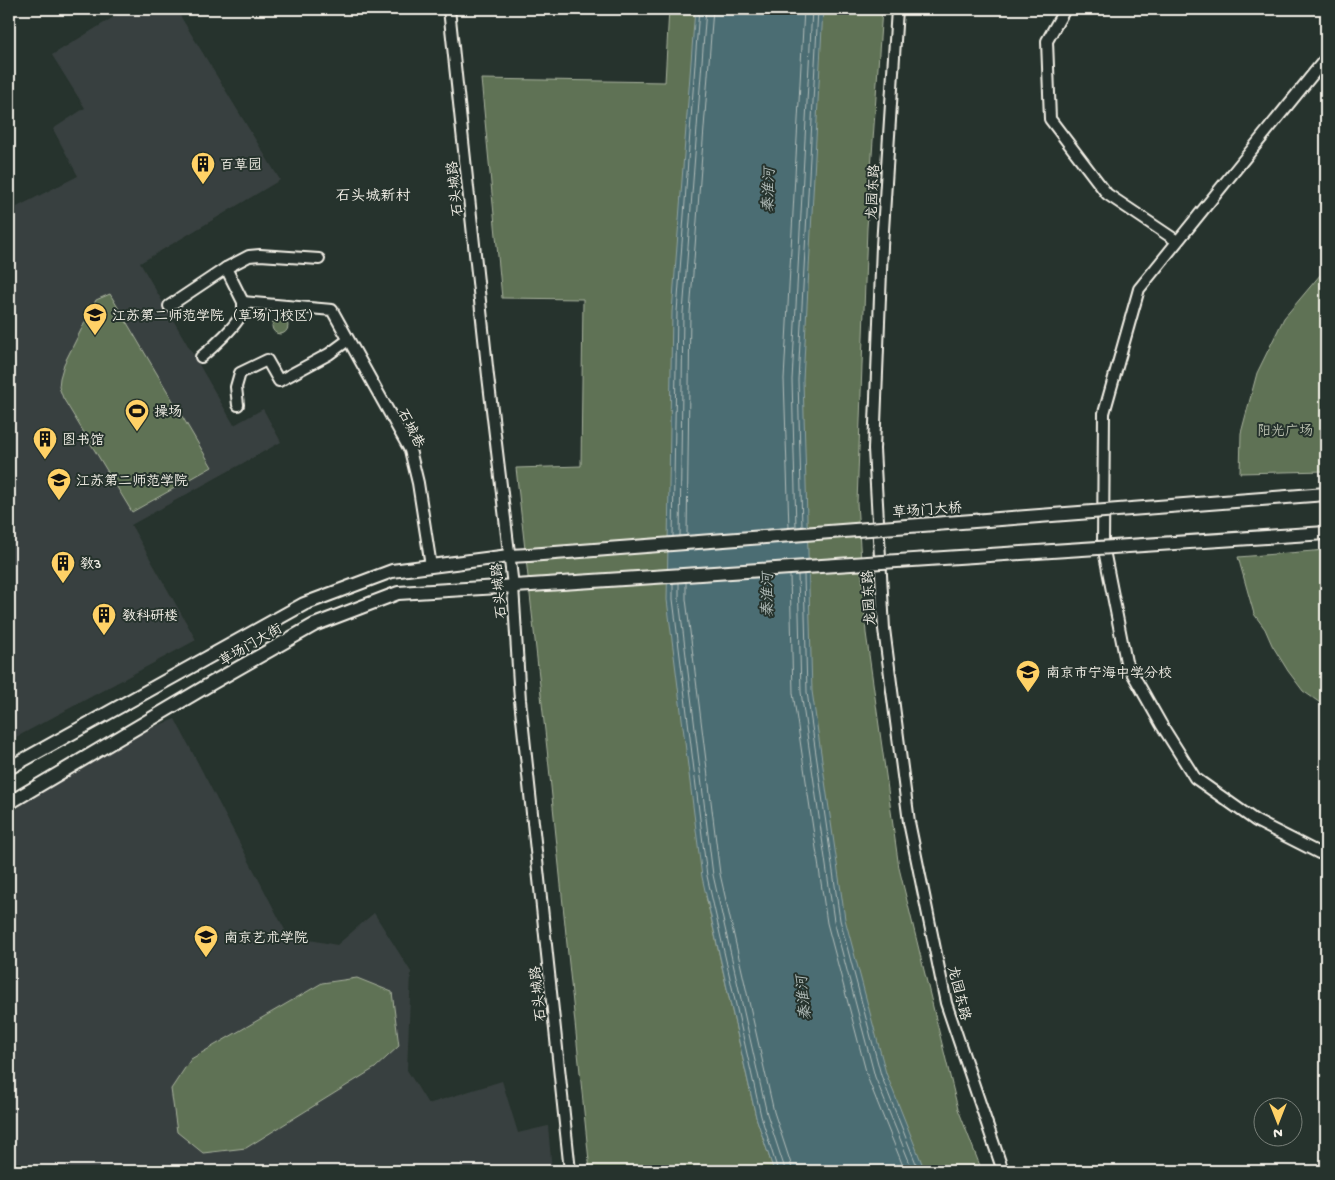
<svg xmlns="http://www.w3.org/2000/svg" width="1335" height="1180" viewBox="0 0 1335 1180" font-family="'Gochi Hand','LXGW WenKai TC',sans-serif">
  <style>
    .built { fill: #394140 }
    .green { fill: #5e7255; stroke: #a9b29e }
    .water { fill: #4c6d73; stroke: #8fa2a2 }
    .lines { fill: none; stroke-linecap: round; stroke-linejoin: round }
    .shore { stroke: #b1bcb9; stroke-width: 1 }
    .minor-casing { stroke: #f4f1e8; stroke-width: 14 }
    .major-casing { stroke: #f4f1e8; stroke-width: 16 }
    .minor { stroke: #26332d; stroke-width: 10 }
    .major { stroke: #26332d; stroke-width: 12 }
    .major-bridge-casing { stroke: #f4f1e8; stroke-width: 16; stroke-linecap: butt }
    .major-bridge { stroke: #26332d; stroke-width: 12 }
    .labels { text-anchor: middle; stroke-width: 4; stroke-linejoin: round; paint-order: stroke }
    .poi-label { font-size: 14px; fill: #f4f1e8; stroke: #26332d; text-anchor: start }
    .street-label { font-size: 14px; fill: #f4f1e8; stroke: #26332d }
    .park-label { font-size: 14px; fill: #b8bead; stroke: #26332d }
    .water-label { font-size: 15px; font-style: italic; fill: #b1bcb9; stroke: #26332d }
    .neighbourhood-label { font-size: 15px; fill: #f4f1e8; stroke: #26332d }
  </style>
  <rect width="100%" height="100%" fill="#26332d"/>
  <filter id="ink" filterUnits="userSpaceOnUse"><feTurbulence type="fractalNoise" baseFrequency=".02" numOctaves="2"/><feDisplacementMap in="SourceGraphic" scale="10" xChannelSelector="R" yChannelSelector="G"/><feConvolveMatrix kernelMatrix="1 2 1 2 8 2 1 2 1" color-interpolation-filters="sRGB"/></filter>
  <g filter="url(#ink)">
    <g class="built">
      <polygon points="127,9 176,9 280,180 140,263 234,425 263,409 281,442 131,525 196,640 9,741 9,211 78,176 53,129 85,108 52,55"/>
      <polygon points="175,719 288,936 337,945 374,913 411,972 407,1070 428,1104 502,1081 518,1133 548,1126 552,1171 9,1171 9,814 107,745"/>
    </g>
    <g class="green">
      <polygon points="669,9 882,9 867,228 857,503 866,633 899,868 958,1109 982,1171 781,1171 706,896 756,1117 774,1171 590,1171 549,767 516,468 581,466 583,299 502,298 481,79 665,82"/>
      <polygon points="1326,268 1326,471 1240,473 1241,433 1257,373 1284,318"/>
      <polygon points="110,294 212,467 132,512 63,398 59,387 60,378 64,364 96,300"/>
      <circle cx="280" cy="326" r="8"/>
      <polygon points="1326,550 1326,707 1303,691 1288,671 1272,645 1265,629 1254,614 1238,557"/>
      <polygon points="357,978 392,992 399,1046 375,1068 246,1148 203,1153 177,1132 171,1089 191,1059 322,983"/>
    </g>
    <polygon class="water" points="695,9 823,9 803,380 812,691 845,919 886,1073 925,1171 774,1171 756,1117 702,877 667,600 672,312"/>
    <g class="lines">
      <g class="shore">
        <polyline points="796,527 792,380 812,9"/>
        <polyline points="802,527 798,380 818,9"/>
        <polyline points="789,528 784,379 804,9"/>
        <polyline points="687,535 690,313 713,9"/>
        <polyline points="673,536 677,312 699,9"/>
        <polyline points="680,536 683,313 706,9"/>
        <polyline points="798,575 801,692 834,921 875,1077 913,1171"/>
        <polyline points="804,575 807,692 840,920 881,1075 919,1171"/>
        <polyline points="790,576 793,693 827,923 868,1079 905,1171"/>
        <polyline points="686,582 686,599 720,874 774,1112 791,1164 792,1171"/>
        <polyline points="673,583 673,599 707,876 761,1116 778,1171"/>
        <polyline points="679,583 679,599 713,875 767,1114 784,1166 785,1171"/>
      </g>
      <defs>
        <g id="minor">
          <polyline points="449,9 488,376 513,586 520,700 570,1171"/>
          <polyline points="897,9 882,246 874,449 884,629 909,822 946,1003 1003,1171"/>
          <polyline points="1065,9 1047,41 1050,119 1107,194 1177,241"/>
          <polyline points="1326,58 1139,289 1104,413 1103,545 1126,662 1161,724 1195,778 1256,821 1319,853 1326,854"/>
          <polyline points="226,268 249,256 260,255 319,259"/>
          <polyline points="169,306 226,268 243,302"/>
          <path d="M 201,357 C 211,349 240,323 243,310 C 243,307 243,305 243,302 L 332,310 L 410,450 L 418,483 L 431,566"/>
          <polyline points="238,405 236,387 240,373 267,360 279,381 329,354 348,340"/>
        </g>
        <g id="major">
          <polyline points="9,768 304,604 392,571 509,556 529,555"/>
          <polyline points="9,803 212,683 314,625 398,593 531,585"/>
        </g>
      </defs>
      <use href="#minor" class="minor-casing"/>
      <use href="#major" class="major-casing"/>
      <use href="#minor" class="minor"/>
      <use href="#major" class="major"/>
      <defs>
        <g id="major-bridge">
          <polyline points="529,555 1326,494"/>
          <polyline points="531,585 1326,533"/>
        </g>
      </defs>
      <use href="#major-bridge" class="major-bridge-casing"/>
      <use href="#major-bridge" class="major-bridge"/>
    </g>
  </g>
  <defs>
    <symbol id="building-pin" viewBox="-11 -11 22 30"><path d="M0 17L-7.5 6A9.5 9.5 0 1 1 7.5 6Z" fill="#ffd166" stroke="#26332d"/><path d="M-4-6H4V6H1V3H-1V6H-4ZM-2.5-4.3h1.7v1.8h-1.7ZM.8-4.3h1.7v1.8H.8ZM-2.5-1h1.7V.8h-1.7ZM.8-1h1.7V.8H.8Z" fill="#111"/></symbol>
    <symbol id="university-pin" viewBox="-11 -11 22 30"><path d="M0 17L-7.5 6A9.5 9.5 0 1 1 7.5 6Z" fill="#ffd166" stroke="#26332d"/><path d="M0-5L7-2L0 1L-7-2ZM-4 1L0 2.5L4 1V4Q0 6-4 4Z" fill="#111"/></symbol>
    <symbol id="stadium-pin" viewBox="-11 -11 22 30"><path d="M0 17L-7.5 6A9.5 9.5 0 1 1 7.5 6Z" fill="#ffd166" stroke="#26332d"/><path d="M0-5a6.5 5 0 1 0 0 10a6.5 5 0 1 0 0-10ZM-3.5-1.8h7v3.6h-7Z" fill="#111"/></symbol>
    <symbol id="school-pin" viewBox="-11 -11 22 30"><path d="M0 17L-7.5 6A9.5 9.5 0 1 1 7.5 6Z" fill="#ffd166" stroke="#26332d"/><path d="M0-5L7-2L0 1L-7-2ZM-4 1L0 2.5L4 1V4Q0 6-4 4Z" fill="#111"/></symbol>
  </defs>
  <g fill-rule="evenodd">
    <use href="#building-pin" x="189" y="150" width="28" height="38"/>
    <use href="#university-pin" x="81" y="301" width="28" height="38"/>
    <use href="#stadium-pin" x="123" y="397" width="28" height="38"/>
    <use href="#building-pin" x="31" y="425" width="28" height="38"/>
    <use href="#university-pin" x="45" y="466" width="28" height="38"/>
    <use href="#building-pin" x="49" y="549" width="28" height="38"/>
    <use href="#building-pin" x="90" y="601" width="28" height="38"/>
    <use href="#school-pin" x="1014" y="658" width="28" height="38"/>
    <use href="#university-pin" x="192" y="923" width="28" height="38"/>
  </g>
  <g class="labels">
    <g class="poi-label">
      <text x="220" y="169">百草园</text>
      <text x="112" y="320">江苏第二师范学院（草场门校区）</text>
      <text x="154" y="416">操场</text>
      <text x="62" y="444">图书馆</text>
      <text x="76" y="485">江苏第二师范学院</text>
      <text x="80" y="568">教3</text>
      <text x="122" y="620">教科研楼</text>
      <text x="1046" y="677">南京市宁海中学分校</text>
      <text x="224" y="942">南京艺术学院</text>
    </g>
    <g class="street-label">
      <text transform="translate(454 189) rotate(-96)" y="5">石头城路</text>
      <text transform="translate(872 192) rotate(-87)" y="5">龙园东路</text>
      <text transform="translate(412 428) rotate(63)" y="5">石城巷</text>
      <text transform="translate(927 509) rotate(-4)" y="5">草场门大桥</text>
      <text transform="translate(498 591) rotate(-95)" y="5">石头城路</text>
      <text transform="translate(868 598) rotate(-93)" y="5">龙园东路</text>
      <text transform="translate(250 644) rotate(-30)" y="5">草场门大街</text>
      <text transform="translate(960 993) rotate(76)" y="5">龙园东路</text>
      <text transform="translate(537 994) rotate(-96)" y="5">石头城路</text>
    </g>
    <g class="park-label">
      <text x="1285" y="435">阳光广场</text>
    </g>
    <g class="water-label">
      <text transform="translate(768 190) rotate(-88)" y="5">秦淮河</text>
      <text transform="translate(767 595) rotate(-90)" y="5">秦淮河</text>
      <text transform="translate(803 998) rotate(-96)" y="5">秦淮河</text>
    </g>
    <g class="neighbourhood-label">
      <text x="373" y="200">石头城新村</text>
    </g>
  </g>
  <rect width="1335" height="1180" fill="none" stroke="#26332d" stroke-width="30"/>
  <rect x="15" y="15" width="1305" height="1150" fill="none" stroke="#f4f1e8" stroke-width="2" filter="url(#ink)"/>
  <g transform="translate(1278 1122) rotate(180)"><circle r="24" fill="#26332d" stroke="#787f78"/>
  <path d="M0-4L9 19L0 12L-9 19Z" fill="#ffd166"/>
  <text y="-8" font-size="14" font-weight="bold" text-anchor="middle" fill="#f4f1e8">N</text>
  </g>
</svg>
